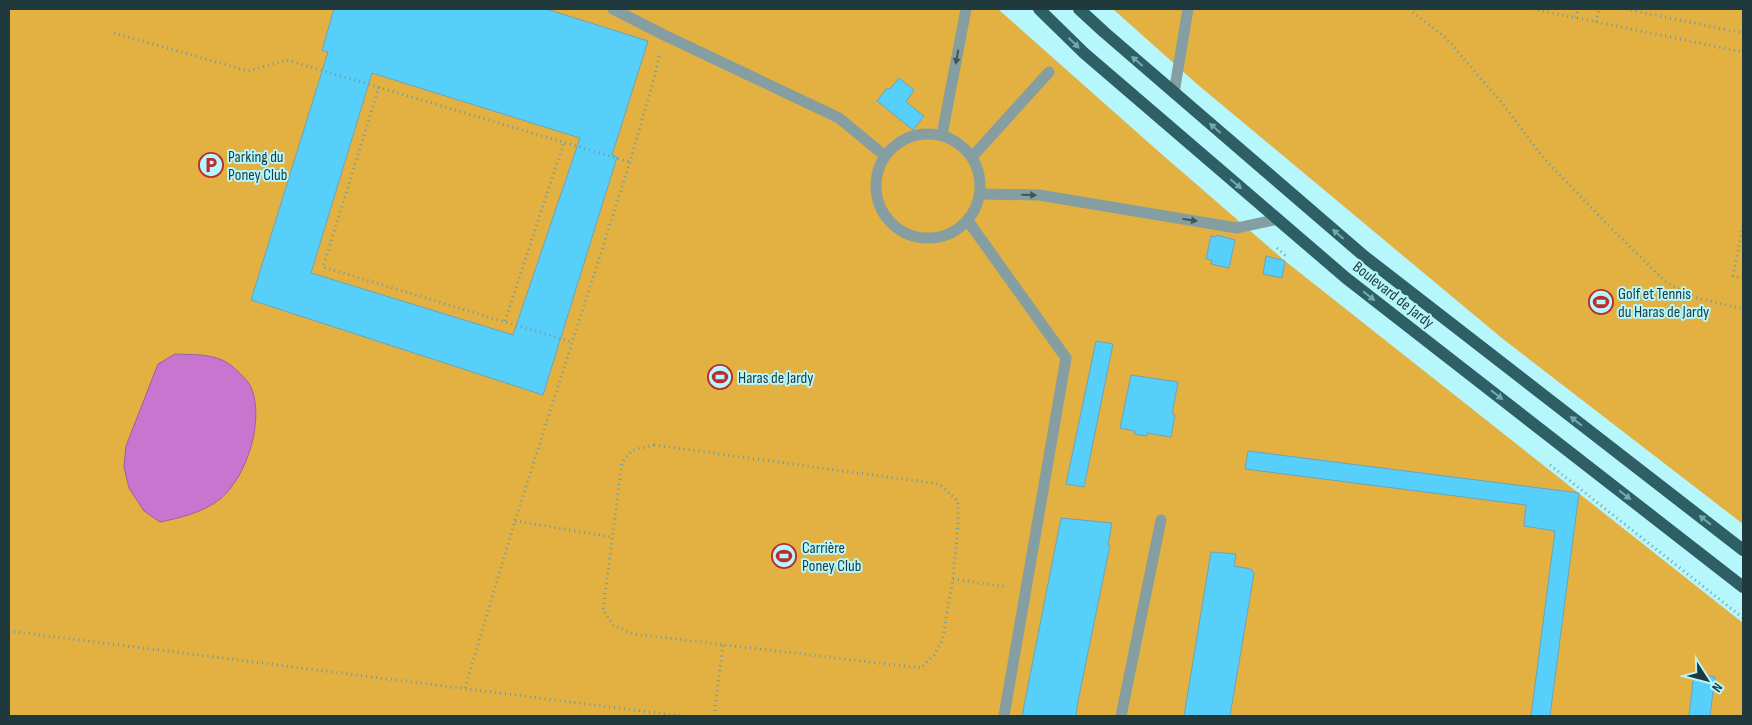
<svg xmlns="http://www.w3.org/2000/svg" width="1752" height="725" viewBox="0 0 1752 725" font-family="'Sofia Sans Condensed',sans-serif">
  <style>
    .park { fill: #e2b141 }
    .water { fill: #c775ce; stroke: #9563a2 }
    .building { fill: #56d0fa; stroke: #6da3b8; fill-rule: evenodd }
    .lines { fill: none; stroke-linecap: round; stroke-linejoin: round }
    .path { stroke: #6e9ca1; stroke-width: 3; stroke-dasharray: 1 4; stroke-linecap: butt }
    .service { stroke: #849ea1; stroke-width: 11 }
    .primary { stroke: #2d5f65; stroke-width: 12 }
    .oneway { fill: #72aab1 }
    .oneway2 { fill: #3d575a }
    .labels { text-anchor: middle; stroke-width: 4; stroke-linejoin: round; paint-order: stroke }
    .poi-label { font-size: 16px; fill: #1f393c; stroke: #b6f6fd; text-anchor: start }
    .street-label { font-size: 16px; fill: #1f393c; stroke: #b6f6fd }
  </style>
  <rect width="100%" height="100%" fill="#b6f6fd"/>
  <g class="park">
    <polygon points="9,9 998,9 1158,151 1285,261 1743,623 1743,716 9,716"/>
    <polygon points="1113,9 1743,9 1743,524 1503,339 1197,84"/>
  </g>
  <path class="water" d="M 175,354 C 195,355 217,353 233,367 C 239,372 248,381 251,387 C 265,420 247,477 220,499 C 204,512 180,518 160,522 L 144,511 L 129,488 L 124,467 L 126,446 L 158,364 Z"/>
  <g class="building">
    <path d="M 334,9 L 546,9 L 648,41 L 612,155 L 617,157 L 543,395 L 251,300 L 328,52 L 322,50 ZM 372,73 L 580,138 L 513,335 L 311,273 Z"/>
    <polygon points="899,78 914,90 906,102 924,116 913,130 877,101 887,88 890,89"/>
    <polygon points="1217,235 1235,240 1229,268 1211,264 1212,260 1206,259 1211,236 1216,237"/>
    <polygon points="1266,256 1285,261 1282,278 1263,274"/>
    <polygon points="1096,341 1113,344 1084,487 1066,484"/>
    <polygon points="1131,375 1178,382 1172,414 1175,415 1171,437 1147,433 1147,436 1134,434 1135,431 1120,428"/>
    <polygon points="1248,451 1579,493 1550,716 1531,716 1555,531 1524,526 1526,505 1245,469"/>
    <polygon points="1061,518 1112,523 1108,545 1110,545 1078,701 1076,716 1022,716"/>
    <polygon points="1211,552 1236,554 1234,566 1251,569 1254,573 1230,716 1184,716"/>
    <polygon points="1694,673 1715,677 1710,716 1689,716"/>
  </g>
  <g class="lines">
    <g class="path">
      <polyline points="1409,9 1446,38 1502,103 1541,155 1608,225 1667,283 1697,298 1743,309"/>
      <polyline points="1533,9 1743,52"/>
      <polyline points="1626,9 1743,33"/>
      <polyline points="1576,18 1578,9"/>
      <polyline points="1596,22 1599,9"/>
      <polyline points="114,33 248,71 287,60 630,162"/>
      <polyline points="379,87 323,267 572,342"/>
      <polyline points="1743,226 1733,276 1743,278"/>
      <polyline points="1277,248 1286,256"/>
      <polyline points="505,321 564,142"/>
      <polygon points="654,445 939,484 958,501 958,523 953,579 942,641 934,655 921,668 633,634 613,625 603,610 622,462 633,450"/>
      <polyline points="1550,465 1743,618"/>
      <polyline points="515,521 612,537"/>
      <polyline points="953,579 1006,587"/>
      <polyline points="9,631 681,716"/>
      <polyline points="465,688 515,521 630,162 655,75 660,53"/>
      <polyline points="714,716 723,644"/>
    </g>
    <g class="service">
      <polyline points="613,9 664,35 839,118 885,156"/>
      <polyline points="1174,93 1188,9"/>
      <circle cx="928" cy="186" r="52"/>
      <polyline points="942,135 966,9"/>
      <polyline points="972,157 1049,72"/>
      <polyline points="980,194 1039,195 1237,228 1278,219"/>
      <polyline points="968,221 1066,358 1004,716"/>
      <polyline points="1121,716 1161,520"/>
    </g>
    <g class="primary">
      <polyline points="1039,9 1084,53 1346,278 1743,587"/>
      <polyline points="1079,9 1104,32 1364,256 1743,550"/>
    </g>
  </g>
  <defs><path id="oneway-solid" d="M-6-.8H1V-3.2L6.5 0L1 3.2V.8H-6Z" transform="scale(1.25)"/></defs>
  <g class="oneway">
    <use href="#oneway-solid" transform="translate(1074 43) rotate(44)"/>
    <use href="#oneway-solid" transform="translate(1137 61) rotate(-139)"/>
    <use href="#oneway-solid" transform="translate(1215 128) rotate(-139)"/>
    <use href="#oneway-solid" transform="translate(1236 184) rotate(40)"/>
    <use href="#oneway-solid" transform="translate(1338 234) rotate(-139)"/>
    <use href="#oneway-solid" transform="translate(1369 296) rotate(38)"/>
    <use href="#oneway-solid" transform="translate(1497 395) rotate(38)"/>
    <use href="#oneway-solid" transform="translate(1576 421) rotate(-142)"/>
    <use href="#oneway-solid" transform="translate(1625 495) rotate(38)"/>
    <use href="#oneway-solid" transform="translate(1705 520) rotate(-142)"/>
  </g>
  <g class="oneway2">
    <use href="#oneway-solid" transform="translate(957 57) rotate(101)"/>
    <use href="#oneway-solid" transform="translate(1029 195) rotate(1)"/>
    <use href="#oneway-solid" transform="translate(1190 220) rotate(9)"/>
  </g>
  <defs>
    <symbol id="parking-ring" viewBox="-11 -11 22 22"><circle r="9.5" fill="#b6f6fd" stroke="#bb2c31" stroke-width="1.5"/><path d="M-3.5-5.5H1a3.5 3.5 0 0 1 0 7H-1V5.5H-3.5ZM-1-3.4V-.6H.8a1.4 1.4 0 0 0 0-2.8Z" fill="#bb2c31"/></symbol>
    <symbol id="stadium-ring" viewBox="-11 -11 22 22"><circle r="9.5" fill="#b6f6fd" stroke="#bb2c31" stroke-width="1.5"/><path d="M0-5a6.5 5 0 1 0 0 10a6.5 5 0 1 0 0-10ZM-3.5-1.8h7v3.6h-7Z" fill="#bb2c31"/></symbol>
  </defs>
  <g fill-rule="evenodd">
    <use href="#parking-ring" x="197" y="151" width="28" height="28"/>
    <use href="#stadium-ring" x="1587" y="288" width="28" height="28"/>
    <use href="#stadium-ring" x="706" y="363" width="28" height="28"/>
    <use href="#stadium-ring" x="770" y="542" width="28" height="28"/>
  </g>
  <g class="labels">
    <g class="poi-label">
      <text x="228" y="162">Parking du<tspan x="228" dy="18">Poney Club</tspan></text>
      <text x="1618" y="299">Golf et Tennis<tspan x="1618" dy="18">du Haras de Jardy</tspan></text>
      <text x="738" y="383">Haras de Jardy</text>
      <text x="802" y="553">Carrière<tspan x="802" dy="18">Poney Club</tspan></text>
    </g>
    <g class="street-label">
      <text transform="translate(1394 294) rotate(38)" y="6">Boulevard de Jardy</text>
    </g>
  </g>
  <rect width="1752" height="725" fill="none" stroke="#1f393c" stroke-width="20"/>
  <g transform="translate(1707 680) rotate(126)" stroke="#b6f6fd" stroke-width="4" paint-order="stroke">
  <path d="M0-4L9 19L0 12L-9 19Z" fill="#1f393c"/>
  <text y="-8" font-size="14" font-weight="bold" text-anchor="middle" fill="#1f393c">N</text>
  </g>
</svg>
